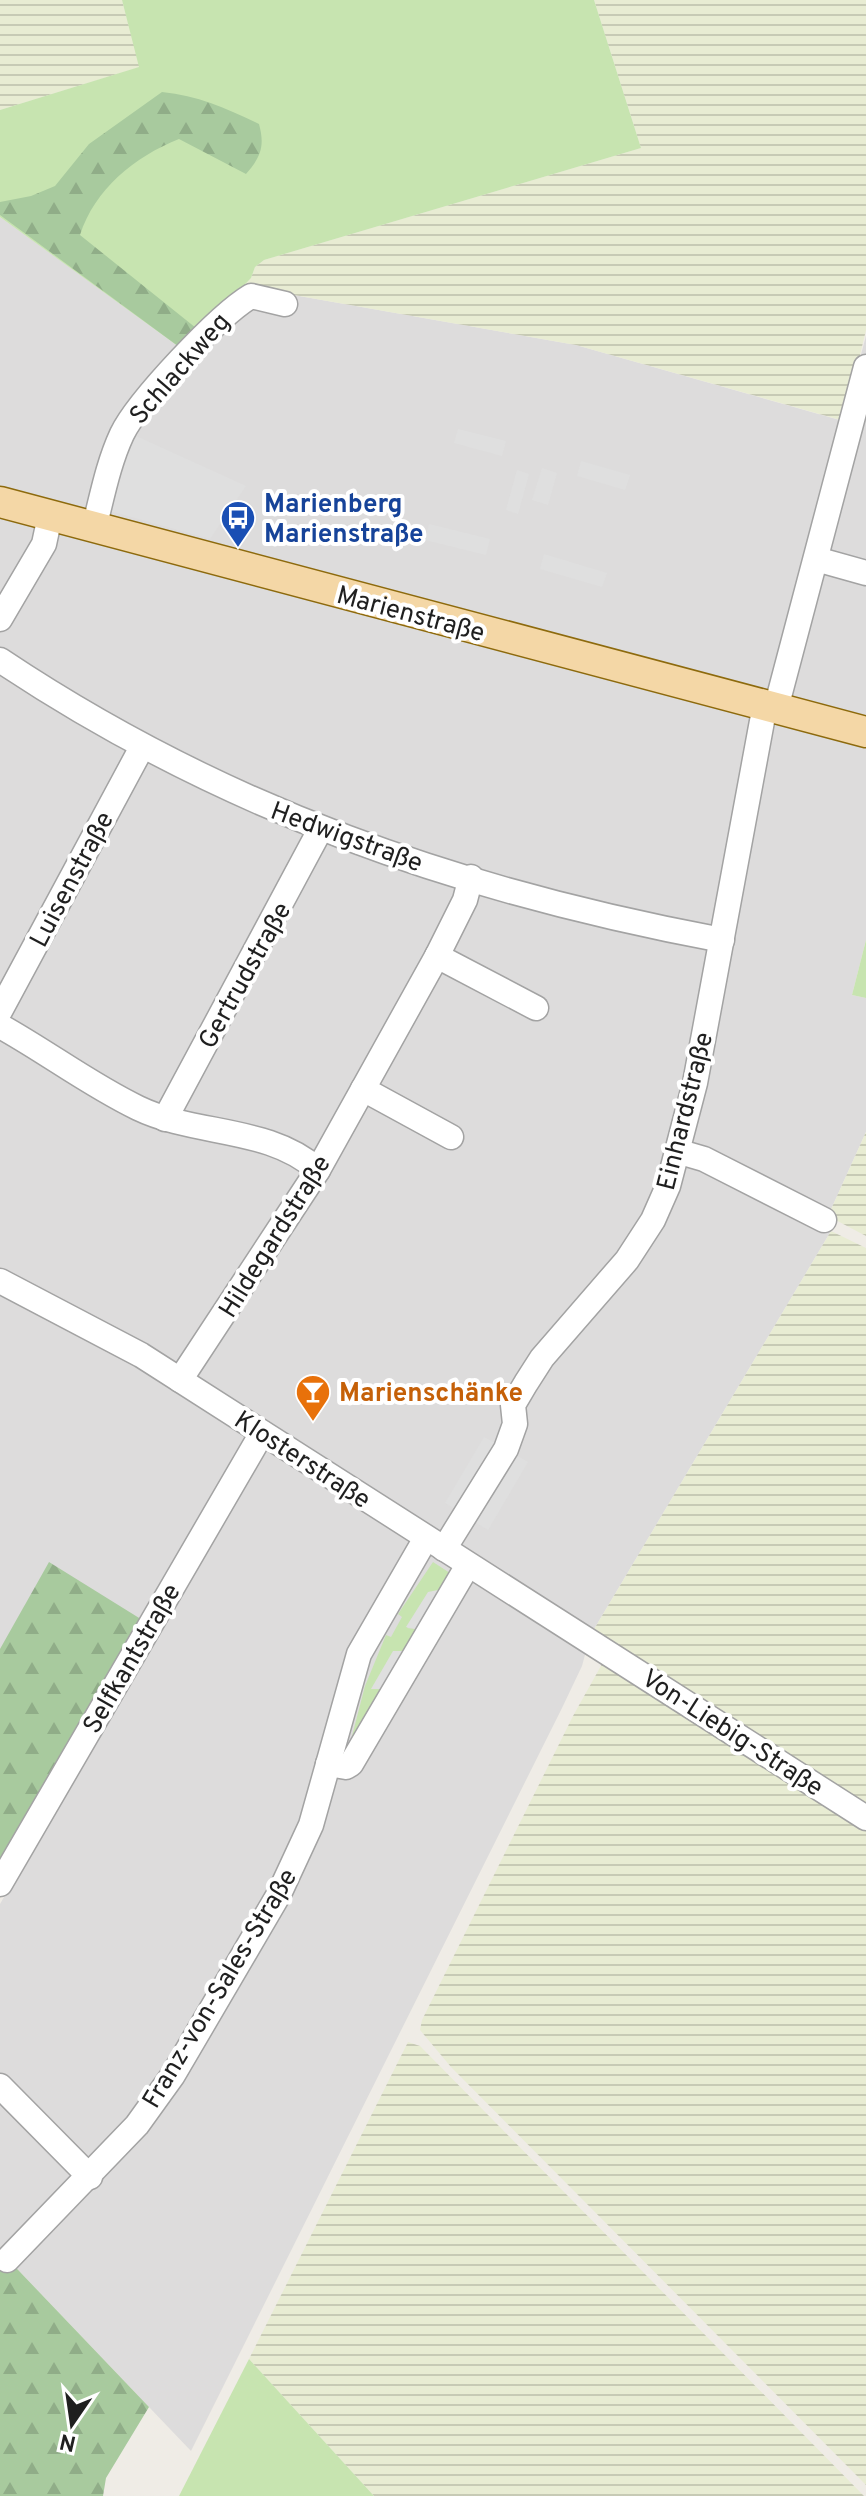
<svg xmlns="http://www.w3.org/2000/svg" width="866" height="2496" viewBox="0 0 866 2496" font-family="Overpass,sans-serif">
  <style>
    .residential { fill: #dddcdc }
    .farmland { fill: url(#farmland-rules) }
    .grass { fill: #c7e4b0 }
    .forest { fill: url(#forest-firs) }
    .parking { fill: #dfdfdf }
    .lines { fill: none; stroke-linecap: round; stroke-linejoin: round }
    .minor-casing { stroke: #a3a3a3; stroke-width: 27 }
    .major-casing { stroke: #8d6a0d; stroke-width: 33 }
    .minor { stroke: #fff; stroke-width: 24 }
    .major { stroke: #f4d7a6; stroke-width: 30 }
    .labels { text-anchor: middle; stroke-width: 8; stroke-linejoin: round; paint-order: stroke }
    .street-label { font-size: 26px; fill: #1f1f1f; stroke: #fff }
    .transit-label { font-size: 26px; font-weight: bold; fill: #164399; stroke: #fff; text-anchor: start }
    .food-label { font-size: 26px; font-weight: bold; fill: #c56008; stroke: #fff; text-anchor: start }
  </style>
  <defs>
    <pattern id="farmland-rules" width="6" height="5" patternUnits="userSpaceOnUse" patternTransform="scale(2)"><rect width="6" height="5" fill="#e8ecd3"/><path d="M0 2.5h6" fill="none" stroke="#c7cab5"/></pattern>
    <pattern id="forest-firs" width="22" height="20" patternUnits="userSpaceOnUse" patternTransform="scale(2)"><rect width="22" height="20" fill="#a8ca9e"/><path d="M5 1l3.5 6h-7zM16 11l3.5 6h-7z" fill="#90ad88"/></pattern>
  </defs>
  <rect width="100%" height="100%" fill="#efece6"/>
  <polygon class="residential" points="0,217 182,348 242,286 576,345 843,421 866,336 866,940 852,995 866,998 866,1132 828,1216 831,1231 590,1636 582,1666 562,1708 191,2451 0,2251 0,1904 11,1885 0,1862"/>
  <g class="farmland">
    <polygon points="0,0 122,0 140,67 0,110"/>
    <polygon points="594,0 866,0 866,330 844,421 576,345 242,286 251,278 255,267 264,260 641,148"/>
    <polygon points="866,1132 866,1236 828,1216"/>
    <polygon points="831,1231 866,1248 866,1811 590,1636"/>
    <polygon points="602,1664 866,1829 866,2485 451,2067 420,2030 422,2020 573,1716"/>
    <polygon points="408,2042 420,2046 864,2496 374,2496 249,2359"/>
  </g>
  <g class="grass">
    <polygon points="122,0 594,0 641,148 264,260 255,267 251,278 182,349 0,217 0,110 139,67"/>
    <polygon points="866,940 866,998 852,995"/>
    <polygon points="433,1562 453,1575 407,1628 423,1630 372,1689 389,1689 362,1734 352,1736 365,1686 386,1635 391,1637 402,1617 398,1614"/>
    <polygon points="249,2359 374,2496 179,2496"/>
  </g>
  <g class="forest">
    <path d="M 162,92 C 199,96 226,108 259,124 C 265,146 261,157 246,174 L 179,139 C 134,157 95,189 80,235 L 196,328 L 182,349 L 0,215 L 0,202 L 31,196 L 55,186 L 89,144 Z"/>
    <polygon points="49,1562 144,1621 0,1869 0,1649"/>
    <polygon points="0,2251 149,2407 106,2478 103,2496 0,2496"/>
  </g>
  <g class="parking">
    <polygon points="458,429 506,441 502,456 454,443"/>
    <polygon points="134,435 246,486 210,539 110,511"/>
    <polygon points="581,461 630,475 625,490 577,476"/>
    <polygon points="542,468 557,473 548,505 532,500"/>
    <polygon points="517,470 529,474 518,514 506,510"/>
    <polygon points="429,524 490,539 486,555 425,540"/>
    <polygon points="544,554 607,573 602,587 540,569"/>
    <polygon points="484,1437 497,1444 457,1510 445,1503"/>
    <polygon points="514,1454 528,1462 488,1530 473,1521"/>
    <polygon points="448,1588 423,1630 406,1627 428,1592"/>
    <polygon points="393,1651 412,1651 389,1689 371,1689"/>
  </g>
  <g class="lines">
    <defs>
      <g id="minor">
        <path d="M 94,528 C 102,497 108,464 122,434 C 138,401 219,315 251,296 L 285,304"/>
        <polyline points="816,559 866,573"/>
        <polyline points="0,619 44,544 50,516"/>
        <path d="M 0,660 C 223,809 460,891 722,940"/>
        <polyline points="776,708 866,367"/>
        <polyline points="437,956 536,1008"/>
        <polyline points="0,1011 142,747"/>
        <path d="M 0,1026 C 47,1052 90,1085 138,1108 C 196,1136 269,1126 318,1170"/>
        <polyline points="363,1089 451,1137"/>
        <polyline points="165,1119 320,830"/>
        <polyline points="680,1152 704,1159 824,1220"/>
        <polyline points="0,1281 141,1355 866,1818"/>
        <polyline points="180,1380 318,1170 437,956 465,900 471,877"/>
        <polyline points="444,1549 506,1449 515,1424 513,1405 526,1383 542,1358 627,1260 653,1220 668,1186 695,1083 765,705"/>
        <polyline points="328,1764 346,1767 351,1764 468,1565"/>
        <polyline points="0,1884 262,1433"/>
        <polyline points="0,2086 90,2177"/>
        <polyline points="7,2260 137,2125 173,2075 279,1894 311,1825 359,1654 426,1538"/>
      </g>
      <polyline id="major" points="0,502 866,732"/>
    </defs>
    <use href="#minor" class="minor-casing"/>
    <use href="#major" class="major-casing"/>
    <use href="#minor" class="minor"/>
    <use href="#major" class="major"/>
  </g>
  <defs>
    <symbol id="bus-pin" viewBox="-11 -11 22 30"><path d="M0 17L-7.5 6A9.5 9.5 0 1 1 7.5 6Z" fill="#1a4fb4" stroke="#fff"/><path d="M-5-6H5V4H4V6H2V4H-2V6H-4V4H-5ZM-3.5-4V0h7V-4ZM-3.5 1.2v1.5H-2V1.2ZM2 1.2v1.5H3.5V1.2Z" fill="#fff"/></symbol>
    <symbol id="bar-pin" viewBox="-11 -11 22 30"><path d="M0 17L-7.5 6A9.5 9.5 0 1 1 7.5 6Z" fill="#e8710a" stroke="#fff"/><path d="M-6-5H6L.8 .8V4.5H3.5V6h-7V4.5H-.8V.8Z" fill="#fff"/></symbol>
  </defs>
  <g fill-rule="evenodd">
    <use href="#bus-pin" x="218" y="498" width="40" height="54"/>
    <use href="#bar-pin" x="293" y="1372" width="40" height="54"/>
  </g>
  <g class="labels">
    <g class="street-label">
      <text transform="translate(179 368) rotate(-49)" y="9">Schlackweg</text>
      <text transform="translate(411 613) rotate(15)" y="9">Marienstraße</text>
      <text transform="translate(347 836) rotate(20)" y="9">Hedwigstraße</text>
      <text transform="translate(71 879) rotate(-62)" y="9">Luisenstraße</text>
      <text transform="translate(244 975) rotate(-61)" y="9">Gertrudstraße</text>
      <text transform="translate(684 1111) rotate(-76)" y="9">Einhardstraße</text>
      <text transform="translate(274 1236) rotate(-58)" y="9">Hildegardstraße</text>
      <text transform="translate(303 1459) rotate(33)" y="9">Klosterstraße</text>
      <text transform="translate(131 1658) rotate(-60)" y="9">Selfkantstraße</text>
      <text transform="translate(733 1732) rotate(33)" y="9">Von-Liebig-Straße</text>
      <text transform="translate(219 1988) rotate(-59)" y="9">Franz-von-Sales-Straße</text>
    </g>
    <g class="transit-label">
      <text x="264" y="512">Marienberg<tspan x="264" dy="30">Marienstraße</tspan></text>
    </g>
    <g class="food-label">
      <text x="339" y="1401">Marienschänke</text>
    </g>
  </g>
  <g transform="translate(72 2424) rotate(193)" stroke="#ffffff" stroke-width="6" paint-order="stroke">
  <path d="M0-6L14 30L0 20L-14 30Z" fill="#1f1f1f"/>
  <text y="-12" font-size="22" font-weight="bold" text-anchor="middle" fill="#1f1f1f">N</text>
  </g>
</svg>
